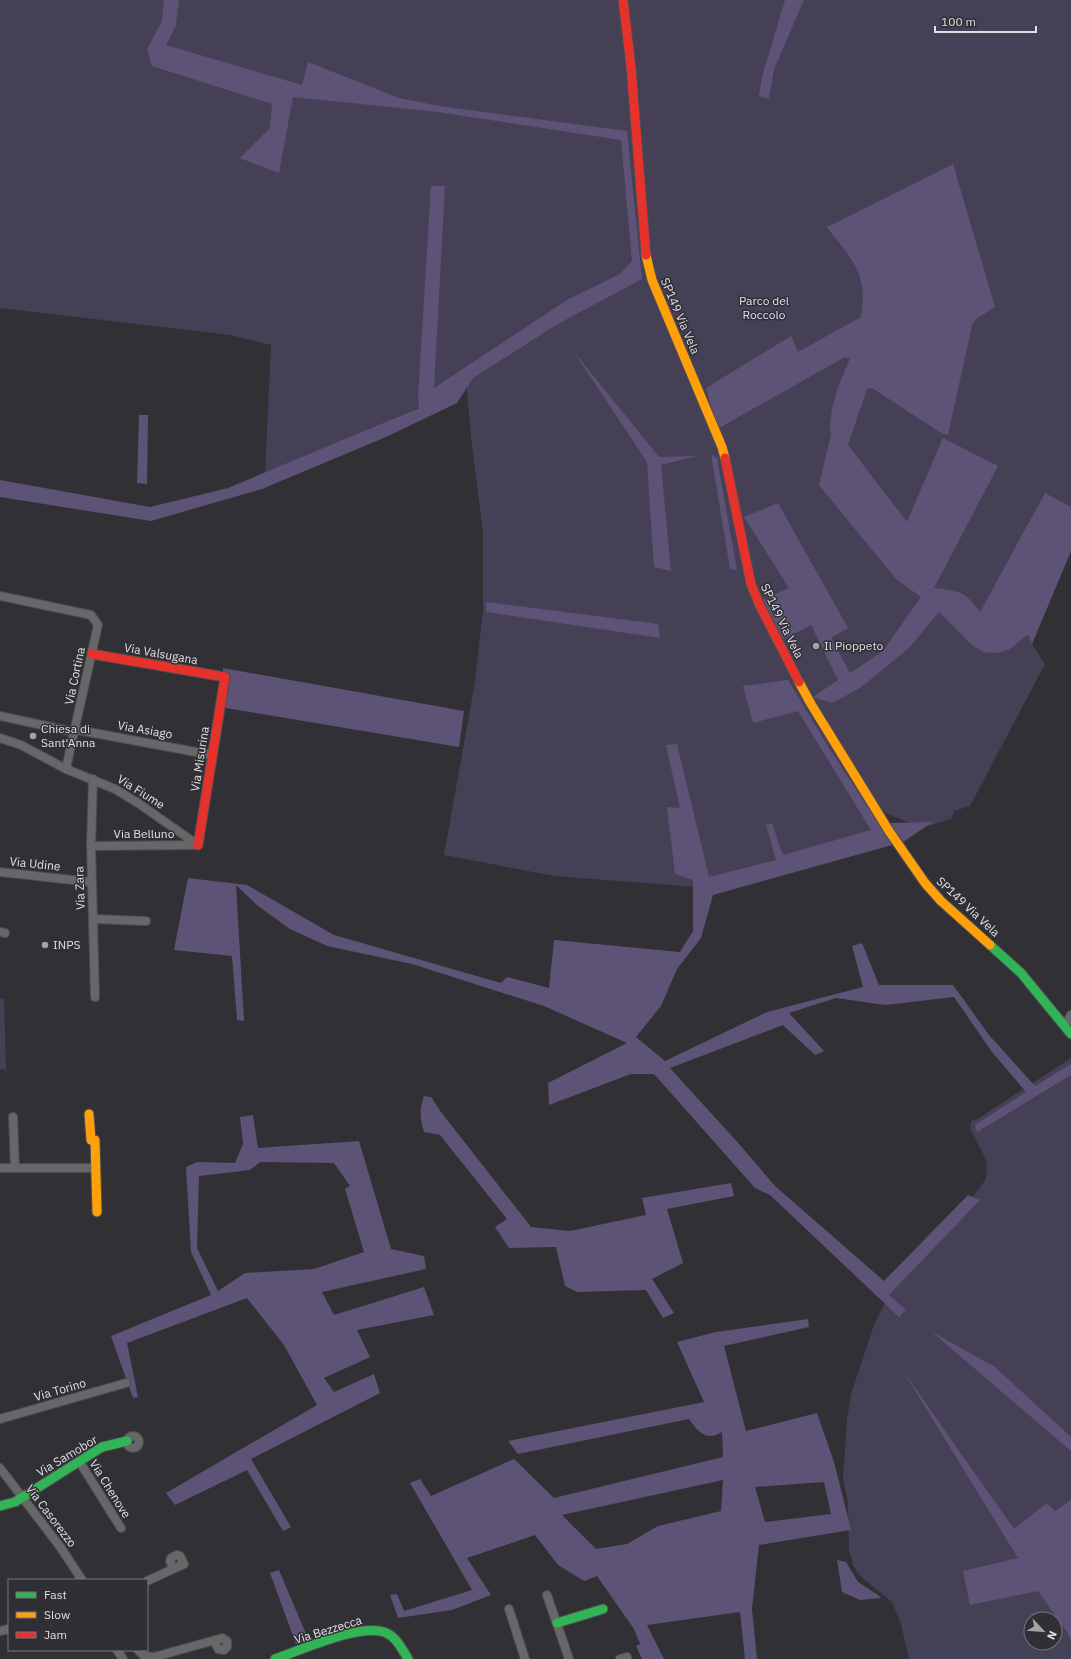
<svg xmlns="http://www.w3.org/2000/svg" width="1071" height="1659" viewBox="0 0 1071 1659" font-family="'IBM Plex Sans',sans-serif">
  <style>
    .green { fill: #464057; fill-rule: evenodd }
    .forest { fill: #5d5377; fill-rule: evenodd }
    .lines { fill: none; stroke-linecap: round; stroke-linejoin: round }
    .street-casing { stroke: #4d4d4f; stroke-width: 10 }
    .fast-casing { stroke: #4d4d4f; stroke-width: 11 }
    .slow-casing { stroke: #4d4d4f; stroke-width: 11 }
    .jam-casing { stroke: #4d4d4f; stroke-width: 11 }
    .street { stroke: #676668; stroke-width: 8 }
    .fast { stroke: #30b455; stroke-width: 9 }
    .slow { stroke: #ff9f0a; stroke-width: 9 }
    .jam { stroke: #e5322d; stroke-width: 9 }
    .poi-dot { fill: #a3a2a6; stroke: #302f35; stroke-width: 1.5 }
    .labels { text-anchor: middle; stroke-width: 3; stroke-linejoin: round; paint-order: stroke }
    .park-label { font-size: 12px; fill: #e5defa; stroke: #302f35 }
    .street-label { font-size: 12px; fill: #e0dfe4; stroke: #302f35 }
    .poi-label { font-size: 12px; fill: #e0dfe4; stroke: #302f35; text-anchor: start }
  </style>
  <rect width="100%" height="100%" fill="#313034"/>
  <g class="green">
    <polygon points="0,0 1071,0 1071,551 1032,644 1045,664 970,806 954,811 951,819 922,828 883,812 875,834 709,888 554,876 444,855 475,682 483,610 483,531 472,446 466,381 457,389 409,412 265,473 271,345 231,335 0,308"/>
    <polygon points="0,998 4,999 6,1070 0,1069"/>
    <path d="M 1071,1058 L 1071,1659 L 909,1659 L 901,1624 L 892,1602 L 858,1574 L 853,1565 L 849,1549 L 848,1503 L 843,1478 L 847,1420 L 851,1394 L 874,1325 L 891,1290 L 966,1206 L 986,1179 L 987,1167 L 986,1159 L 970,1129 L 971,1121 L 976,1120 ZM 1031,1619 L 1055,1619 L 1055,1643 L 1031,1643 Z"/>
  </g>
  <g class="forest">
    <polygon points="164,0 179,0 176,25 166,45 302,85 308,62 399,98 439,106 627,131 642,279 556,325 473,378 457,403 386,437 262,489 151,521 0,497 0,480 150,507 228,488 419,408 418,397 431,186 445,186 434,388 567,300 620,274 632,261 621,140 438,112 293,97 279,173 240,158 270,128 272,104 152,66 147,49 162,21"/>
    <polygon points="785,0 804,0 774,69 769,99 759,96 762,77"/>
    <path d="M 953,164 L 995,307 L 976,319 L 972,325 L 948,435 L 941,433 L 872,388 L 867,389 L 848,445 L 907,522 L 943,438 L 998,466 L 934,588 C 959,591 964,590 980,612 L 1045,493 L 1071,507 L 1071,551 L 1032,644 L 1029,636 L 1027,635 L 1010,649 L 998,653 L 984,652 L 973,646 L 939,612 L 909,648 L 860,688 L 832,703 L 813,697 L 838,680 L 811,625 L 780,641 L 760,601 L 789,588 L 744,517 L 778,503 L 848,628 L 831,638 L 850,673 L 883,651 L 921,597 L 896,579 L 819,485 L 831,435 L 830,424 L 832,409 L 837,390 L 850,358 L 845,357 L 717,429 L 706,388 L 791,336 L 798,352 L 861,317 C 869,274 851,259 827,227 Z"/>
    <polygon points="574,352 659,457 697,456 661,465 671,571 654,567 647,462"/>
    <polygon points="139,415 148,415 147,484 137,483"/>
    <polygon points="711,454 717,458 737,570 730,569"/>
    <polygon points="486,602 658,624 660,638 486,612"/>
    <polygon points="223,668 464,711 459,747 220,707"/>
    <polygon points="788,680 829,748 881,827 892,823 933,822 903,842 713,895 701,938 677,969 661,1006 636,1037 665,1061 767,1012 863,987 852,946 862,943 879,985 953,985 989,1035 1035,1086 1071,1064 1071,1075 977,1132 975,1125 1026,1092 992,1052 954,997 885,1005 836,998 789,1013 824,1051 815,1055 783,1025 670,1068 740,1145 775,1186 884,1281 968,1195 980,1200 889,1295 906,1310 899,1317 770,1195 755,1188 654,1074 631,1074 549,1105 548,1083 627,1043 544,1006 412,964 327,946 290,929 258,906 236,885 244,1021 237,1020 232,956 174,950 188,878 247,885 334,935 501,983 507,977 549,988 554,940 680,952 693,931 693,880 675,874 667,807 680,808 666,745 677,744 709,877 776,860 766,825 772,823 783,855 871,830 798,711 753,723 743,686"/>
    <path d="M 424,1096 L 431,1097 L 441,1112 L 531,1227 L 570,1231 L 646,1215 L 642,1198 L 731,1183 L 734,1196 L 667,1209 L 683,1263 L 652,1279 L 674,1313 L 663,1318 L 646,1290 L 577,1292 L 565,1286 L 556,1247 L 509,1248 L 495,1227 L 507,1219 L 440,1135 L 424,1132 C 420,1119 419,1109 424,1096 Z"/>
    <path d="M 253,1115 L 258,1148 L 359,1141 L 391,1249 L 424,1256 L 426,1269 L 322,1292 L 334,1315 L 424,1287 L 434,1315 L 357,1330 L 370,1357 L 324,1378 L 334,1392 L 374,1374 L 380,1393 L 251,1459 L 291,1527 L 283,1531 L 247,1470 L 175,1505 L 166,1493 L 317,1405 L 284,1345 L 247,1298 L 127,1343 L 138,1397 L 133,1398 L 111,1336 L 211,1295 L 191,1252 L 186,1167 L 197,1162 L 235,1163 L 243,1144 L 240,1117 ZM 260,1162 L 334,1163 L 350,1186 L 345,1189 L 364,1252 L 314,1269 L 245,1273 L 218,1291 L 197,1248 L 199,1176 L 250,1170 Z"/>
    <path d="M 808,1319 L 809,1327 L 724,1346 L 746,1431 L 817,1413 L 834,1462 L 851,1530 L 759,1545 L 752,1609 L 757,1659 L 745,1659 L 740,1612 L 647,1625 L 664,1659 L 642,1659 L 636,1646 L 640,1644 L 634,1629 L 597,1576 L 584,1581 L 558,1565 L 535,1535 L 467,1558 L 491,1595 L 452,1610 L 398,1618 L 390,1595 L 397,1594 L 404,1611 L 472,1590 L 410,1483 L 420,1479 L 431,1496 L 514,1459 L 554,1498 L 723,1457 L 722,1432 C 707,1442 698,1432 689,1419 L 518,1454 L 508,1441 L 704,1402 L 677,1342 L 716,1332 ZM 723,1480 L 721,1511 L 658,1526 L 627,1544 L 596,1549 L 562,1515 ZM 824,1482 L 831,1514 L 765,1522 L 755,1487 Z"/>
    <polygon points="932,1332 995,1367 1071,1437 1071,1451"/>
    <polygon points="903,1371 1014,1529 1047,1503 1055,1511 1071,1500 1071,1641 1067,1632 1038,1591 970,1605 963,1571 1018,1558"/>
    <polygon points="837,1560 846,1562 858,1582 878,1595 881,1598 860,1600 842,1592"/>
    <polygon points="279,1570 309,1641 296,1644 270,1573"/>
  </g>
  <g class="lines">
    <defs>
      <g id="street">
        <polyline points="0,596 91,615 98,625 74,732"/>
        <polyline points="0,716 74,732 66,769 21,745 0,738"/>
        <polyline points="74,732 78,730 212,755"/>
        <polyline points="66,769 115,789 138,803 198,845"/>
        <polyline points="93,779 91,846 95,997"/>
        <polyline points="91,846 198,845"/>
        <polyline points="0,872 91,882"/>
        <polyline points="93,919 146,921"/>
        <polyline points="0,932 5,933"/>
        <polyline points="1065,1026 1071,1015"/>
        <polyline points="13,1117 15,1168"/>
        <polyline points="0,1168 96,1168"/>
        <polyline points="0,1419 126,1383"/>
        <circle cx="133" cy="1442" r="6"/>
        <polyline points="79,1461 121,1528"/>
        <polyline points="0,1468 61,1548 82,1580"/>
        <polyline points="147,1581 184,1564 180,1556 177,1555 171,1558 170,1561 173,1569"/>
        <polyline points="547,1595 569,1659"/>
        <polyline points="509,1609 525,1659"/>
        <polyline points="0,1631 9,1629"/>
        <polyline points="117,1650 123,1659"/>
        <polyline points="138,1650 144,1656 154,1657 219,1639 222,1638 227,1641 227,1647 224,1650 218,1649 214,1640"/>
        <polyline points="620,1659 627,1657"/>
      </g>
      <g id="fast">
        <polyline points="990,945 1021,973 1071,1034"/>
        <polyline points="0,1506 15,1502 102,1447 127,1441"/>
        <polyline points="557,1623 603,1609"/>
        <path d="M 275,1659 C 301,1650 358,1624 384,1632 C 396,1636 402,1649 408,1659"/>
      </g>
      <g id="slow">
        <polyline points="646,255 652,280 722,447 725,458"/>
        <polyline points="799,682 811,704 889,831 925,883 941,901 990,945"/>
        <polyline points="89,1114 91,1140 95,1140 97,1212"/>
      </g>
      <g id="jam">
        <polyline points="623,0 631,67 646,255"/>
        <polyline points="725,458 751,584 760,606 799,682"/>
        <polyline points="92,654 225,677 198,845"/>
      </g>
    </defs>
    <use href="#street" class="street-casing"/>
    <use href="#fast" class="fast-casing"/>
    <use href="#slow" class="slow-casing"/>
    <use href="#jam" class="jam-casing"/>
    <use href="#street" class="street"/>
    <use href="#fast" class="fast"/>
    <use href="#slow" class="slow"/>
    <use href="#jam" class="jam"/>
  </g>
  <g class="poi-dot">
    <circle cx="816" cy="646" r="4"/>
    <circle cx="33" cy="736" r="4"/>
    <circle cx="45" cy="945" r="4"/>
  </g>
  <g class="labels">
    <g class="park-label">
      <text x="764" y="305">Parco del<tspan x="764" dy="14">Roccolo</tspan></text>
    </g>
    <g class="street-label">
      <text transform="translate(680 316) rotate(67)" y="4">SP149 Via Vela</text>
      <text transform="translate(782 621) rotate(64)" y="4">SP149 Via Vela</text>
      <text transform="translate(161 654) rotate(10)" y="4">Via Valsugana</text>
      <text transform="translate(75 676) rotate(-78)" y="4">Via Cortina</text>
      <text transform="translate(145 730) rotate(10)" y="4">Via Asiago</text>
      <text transform="translate(200 759) rotate(-81)" y="4">Via Misurina</text>
      <text transform="translate(141 792) rotate(32)" y="4">Via Fiume</text>
      <text x="144" y="838">Via Belluno</text>
      <text transform="translate(35 864) rotate(6)" y="4">Via Udine</text>
      <text transform="translate(80 888) rotate(-92)" y="4">Via Zara</text>
      <text transform="translate(968 907) rotate(43)" y="4">SP149 Via Vela</text>
      <text transform="translate(60 1390) rotate(-16)" y="4">Via Torino</text>
      <text transform="translate(67 1456) rotate(-31)" y="4">Via Samobor</text>
      <text transform="translate(110 1489) rotate(58)" y="4">Via Chenove</text>
      <text transform="translate(51 1516) rotate(53)" y="4">Via Casorezzo</text>
      <text transform="translate(328 1630) rotate(-17)" y="4">Via Bezzecca</text>
    </g>
    <g class="poi-label">
      <text x="824" y="650">Il Pioppeto</text>
      <text x="41" y="733">Chiesa di<tspan x="41" dy="14">Sant'Anna</tspan></text>
      <text x="53" y="949">INPS</text>
    </g>
  </g>
  <rect x="8" y="1579" width="140" height="72" fill="#302f35" stroke="#76757b"/>
  <rect x="16" y="1592" width="20" height="6" fill="#30b455" stroke="#76757b"/>
  <text x="44" y="1599" font-size="12" fill="#e0dfe4">Fast</text>
  <rect x="16" y="1612" width="20" height="6" fill="#ff9f0a" stroke="#76757b"/>
  <text x="44" y="1619" font-size="12" fill="#e0dfe4">Slow</text>
  <rect x="16" y="1632" width="20" height="6" fill="#e5322d" stroke="#76757b"/>
  <text x="44" y="1639" font-size="12" fill="#e0dfe4">Jam</text>
  <g transform="translate(1043 1631) rotate(116)"><circle r="19" fill="#302f35" stroke="#76757b"/>
  <path d="M0-3L7 15L0 10L-7 15Z" fill="#a3a2a6"/>
  <text y="-6" font-size="11" font-weight="bold" text-anchor="middle" fill="#e0dfe4">N</text>
  </g>
  <path d="M935 26v6h101v-6" fill="none" stroke="#e0dfe4" stroke-width="2"/>
  <text x="941" y="26" font-size="12" fill="#e0dfe4" stroke="#302f35" stroke-width="3" paint-order="stroke">100 m</text>
</svg>
